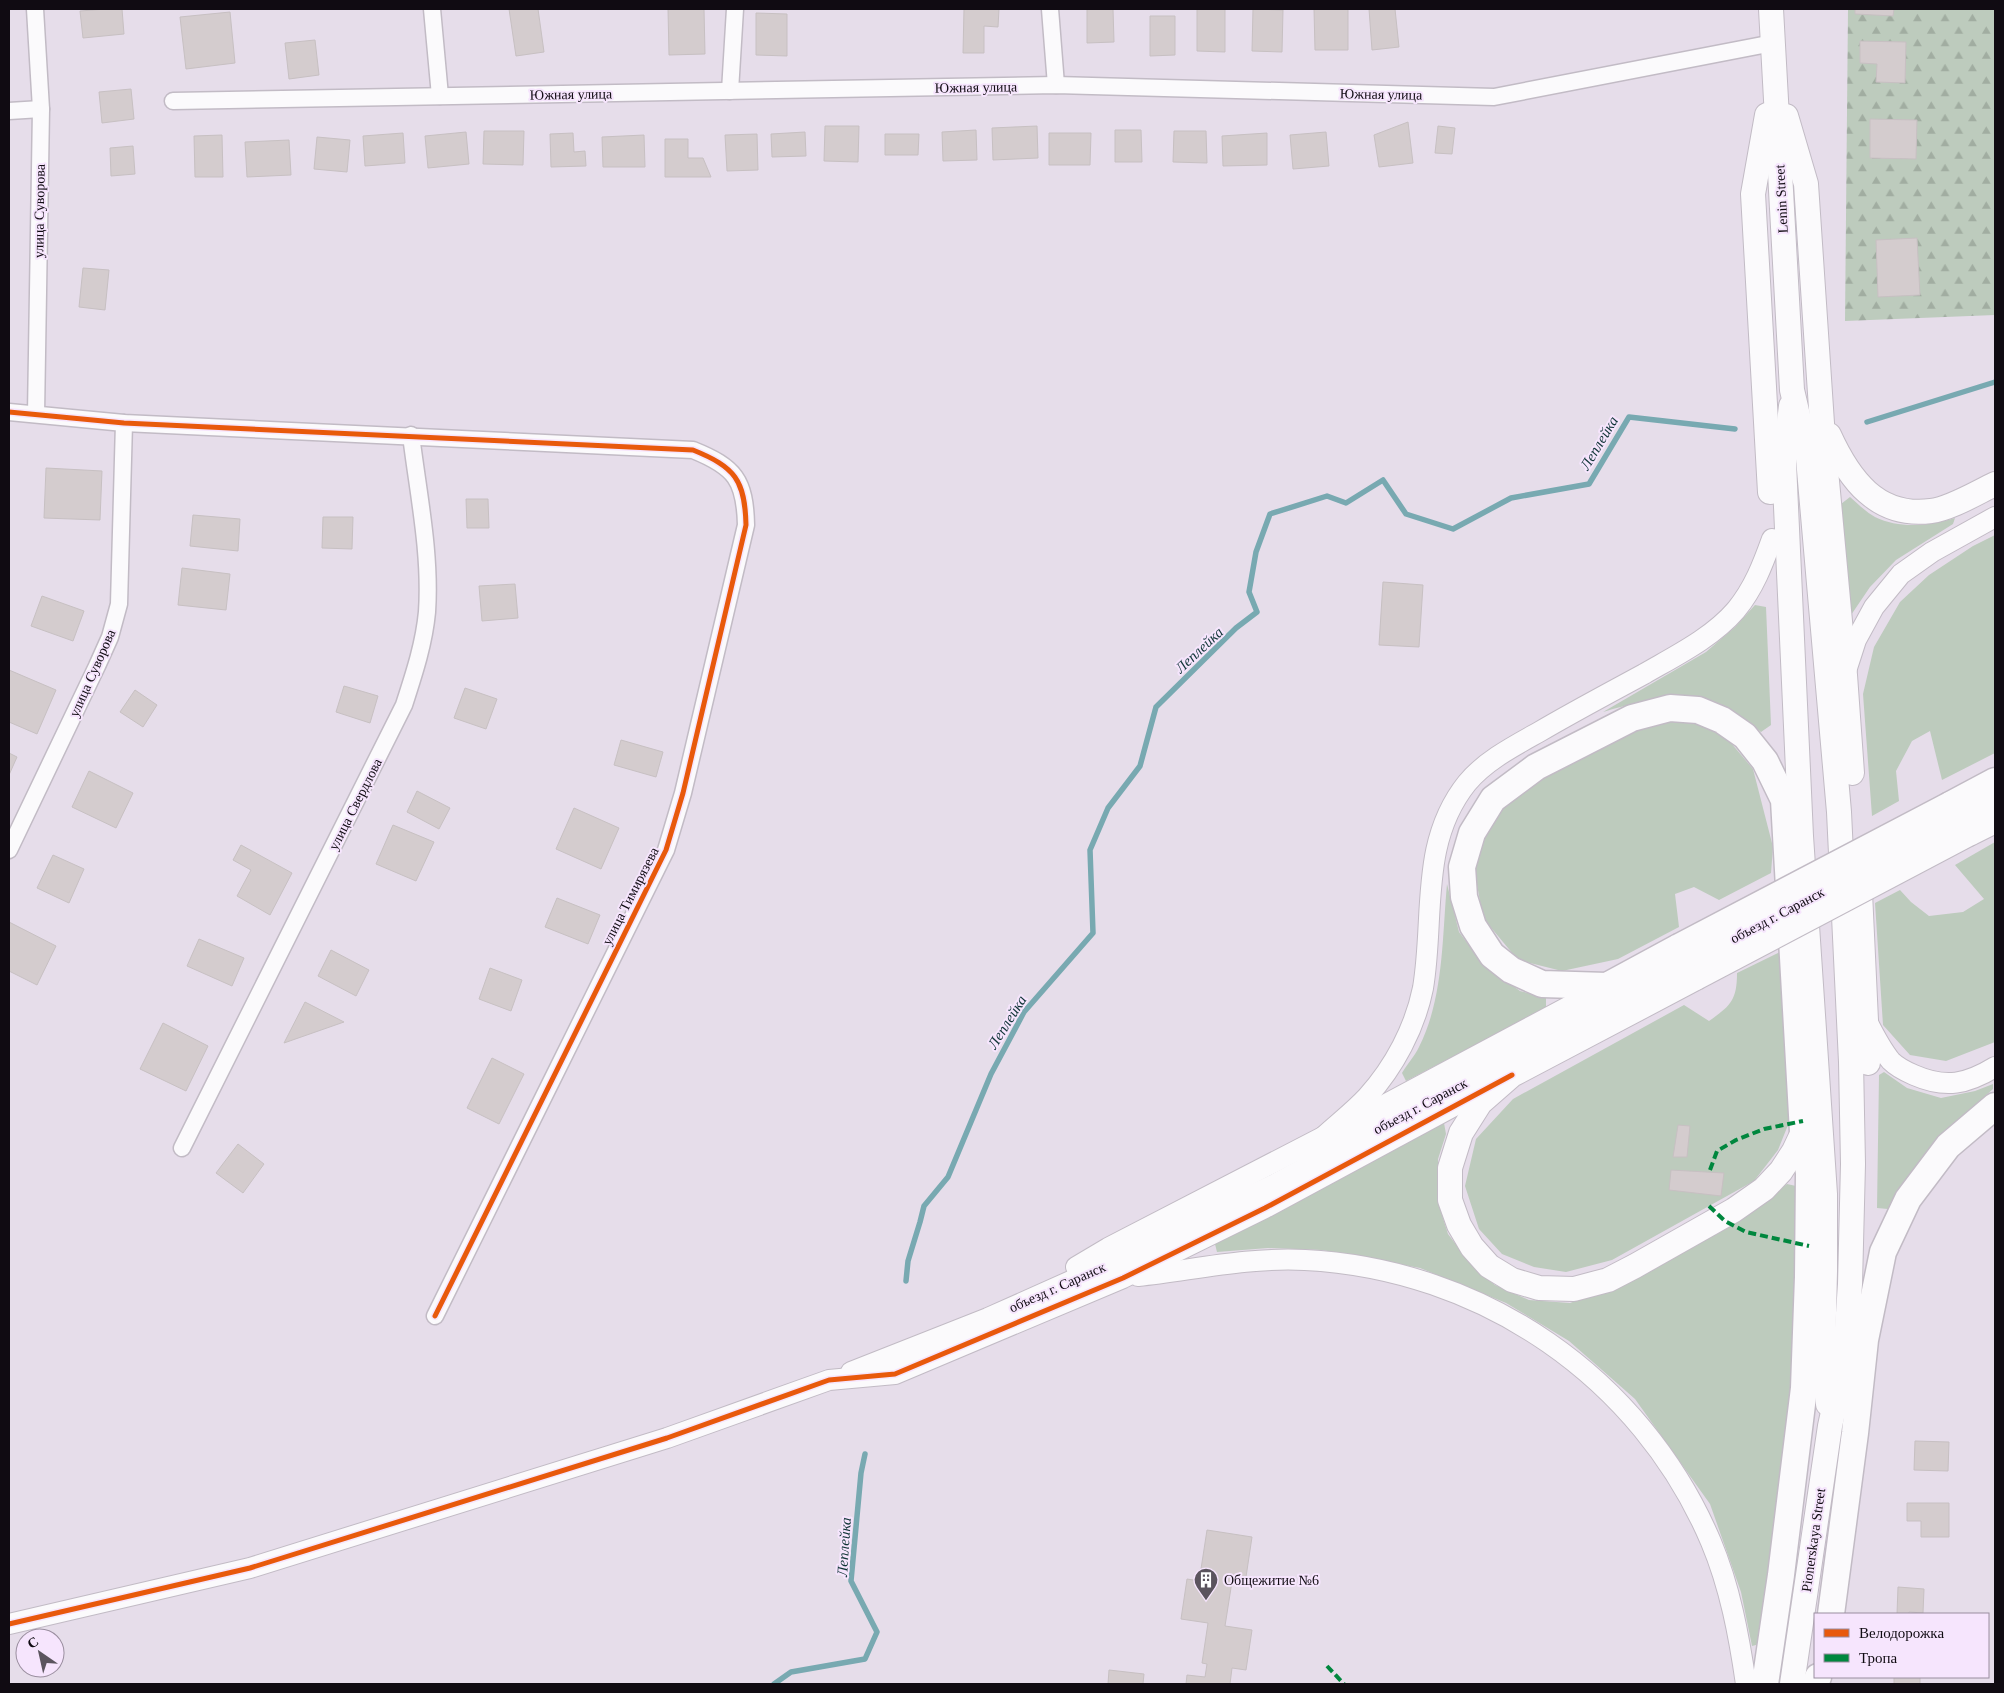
<svg xmlns="http://www.w3.org/2000/svg" width="2004" height="1693" viewBox="0 0 2004 1693" font-family="'Times New Roman',serif">
  <style>
    .green { fill: #bdcbbd }
    .forest { fill: url(#forest-firs) }
    .lines { fill: none; stroke-linecap: round; stroke-linejoin: round }
    .stream { stroke: #78a9b1; stroke-width: 5.5 }
    .building { fill: #d4ccce; stroke: #c7c0c2 }
    .minor-casing { stroke: #c2bbc5; stroke-width: 19 }
    .tertiary-casing { stroke: #c2bbc5; stroke-width: 22 }
    .secondary-casing { stroke: #c2bbc5; stroke-width: 26 }
    .primary-casing { stroke: #c2bbc5; stroke-width: 29 }
    .minor { stroke: #fbfafc; stroke-width: 16 }
    .tertiary { stroke: #fbfafc; stroke-width: 20 }
    .secondary { stroke: #fbfafc; stroke-width: 24 }
    .primary { stroke: #fbfafc; stroke-width: 26 }
    .tertiary-bridge-casing { stroke: #c2bbc5; stroke-width: 22; stroke-linecap: butt }
    .secondary-bridge-casing { stroke: #c2bbc5; stroke-width: 26; stroke-linecap: butt }
    .primary-bridge-casing { stroke: #c2bbc5; stroke-width: 29; stroke-linecap: butt }
    .tertiary-bridge { stroke: #fbfafc; stroke-width: 20 }
    .secondary-bridge { stroke: #fbfafc; stroke-width: 24 }
    .primary-bridge { stroke: #fbfafc; stroke-width: 26 }
    .quiet { stroke: #00873e; stroke-width: 4; stroke-dasharray: 8 4; stroke-linecap: butt }
    .cycleway-casing { stroke: #f6e5fd; stroke-width: 8 }
    .cycleway { stroke: #e8590c; stroke-width: 5 }
    .labels { text-anchor: middle; stroke-width: 4; stroke-linejoin: round; paint-order: stroke }
    .street-label { font-size: 14px; fill: #100b12; stroke: #f6e5fd }
    .poi-label { font-size: 14px; fill: #100b12; stroke: #f6e5fd; text-anchor: start }
    .water-label { font-size: 15px; font-style: italic; fill: #0f3436; stroke: #f6e5fd }
  </style>
  <defs>
    <pattern id="forest-firs" width="22" height="20" patternUnits="userSpaceOnUse" patternTransform="scale(1.25)"><rect width="22" height="20" fill="#bdcbbd"/><path d="M5 1l3.5 6h-7zM16 11l3.5 6h-7z" fill="#a1ada1"/></pattern>
  </defs>
  <rect width="100%" height="100%" fill="#e6ddea"/>
  <g class="green">
    <path d="M 1850,497 C 1857,503 1866,512 1875,517 C 1900,529 1929,526 1955,518 L 1953,524 L 1896,560 L 1870,587 L 1849,618 L 1841,504 Z"/>
    <polygon points="1995,535 1995,753 1942,780 1930,731 1912,741 1896,771 1899,801 1872,816 1863,694 1874,647 1900,602 1929,575 1973,546"/>
    <path d="M 1755,605 L 1766,607 L 1771,725 L 1761,732 C 1744,718 1727,705 1705,698 C 1675,690 1632,704 1603,712 L 1706,652 L 1735,627 Z"/>
    <polygon points="1683,718 1726,737 1753,769 1773,847 1771,873 1719,900 1694,887 1675,894 1679,927 1618,959 1562,971 1518,960 1483,918 1474,868 1490,820 1535,780 1632,731"/>
    <polygon points="1995,842 1995,1042 1946,1061 1910,1055 1883,1025 1875,903 1900,890 1911,902 1929,916 1963,912 1984,899 1955,865"/>
    <path d="M 1447,884 L 1459,932 L 1484,965 L 1520,991 L 1546,998 L 1546,1008 L 1406,1081 L 1402,1073 C 1407,1064 1415,1056 1419,1047 C 1444,997 1442,938 1447,884 Z"/>
    <path d="M 1782,951 L 1792,1088 L 1788,1125 L 1778,1150 L 1754,1181 L 1612,1260 L 1566,1272 L 1534,1267 L 1502,1254 L 1479,1229 L 1465,1186 L 1476,1139 L 1513,1099 L 1684,1005 L 1709,1021 C 1730,1006 1737,1001 1737,973 Z"/>
    <path d="M 1884,1072 L 1907,1088 L 1941,1098 L 1975,1091 L 1993,1084 L 1993,1089 C 1951,1126 1915,1160 1888,1209 L 1877,1208 L 1879,1075 Z"/>
    <path d="M 1444,1123 L 1446,1134 L 1438,1159 L 1438,1202 L 1448,1234 L 1474,1268 L 1495,1285 L 1529,1300 L 1570,1303 L 1637,1278 L 1733,1225 L 1787,1184 L 1796,1186 C 1798,1234 1799,1282 1797,1331 C 1793,1436 1774,1540 1760,1644 L 1752,1646 L 1741,1592 L 1710,1504 L 1635,1399 L 1569,1341 L 1506,1303 L 1420,1268 L 1322,1250 L 1268,1248 L 1217,1252 L 1215,1244 Z"/>
  </g>
  <polygon class="forest" points="1848,9 1995,9 1995,315 1845,321"/>
  <g class="lines">
    <g class="stream">
      <polyline points="1867,422 1995,382"/>
      <polyline points="906,1281 908,1261 920,1222 924,1206 948,1177 991,1074 1024,1012 1093,933 1090,850 1108,808 1140,766 1156,707 1236,628 1257,612 1249,592 1256,552 1270,514 1327,496 1346,503 1383,480 1406,514 1453,529 1511,498 1589,484 1629,417 1735,429"/>
      <polyline points="774,1684 791,1672 865,1659 877,1632 851,1581 861,1473 865,1454"/>
    </g>
  </g>
  <g class="building">
    <polygon points="106,9 122,9 124,34 83,38 80,11"/>
    <polygon points="509,9 538,9 544,52 516,56"/>
    <polygon points="668,9 704,9 705,54 669,55"/>
    <polygon points="964,9 999,9 998,27 984,26 984,53 963,53"/>
    <polygon points="1087,9 1113,9 1114,42 1087,43"/>
    <polygon points="1197,9 1225,9 1225,52 1197,51"/>
    <polygon points="1253,9 1283,10 1282,52 1252,51"/>
    <polygon points="1314,9 1348,9 1348,50 1315,50"/>
    <polygon points="1369,9 1395,9 1399,47 1372,50"/>
    <polygon points="1855,9 1894,9 1893,16 1855,14"/>
    <polygon points="230,12 235,63 186,69 180,17"/>
    <polygon points="756,13 787,14 787,56 756,55"/>
    <polygon points="1150,16 1175,16 1175,55 1150,56"/>
    <polygon points="315,40 319,75 289,79 285,43"/>
    <polygon points="1860,41 1906,42 1905,83 1876,82 1877,64 1860,63"/>
    <polygon points="131,89 134,119 102,123 99,92"/>
    <polygon points="1870,119 1917,120 1916,159 1870,158"/>
    <polygon points="1408,122 1413,163 1379,167 1374,135"/>
    <polygon points="825,126 859,126 858,162 824,161"/>
    <polygon points="1037,126 1038,158 993,160 992,128"/>
    <polygon points="1438,126 1455,128 1452,154 1435,153"/>
    <polygon points="976,130 977,160 943,161 942,132"/>
    <polygon points="1115,130 1141,130 1142,162 1115,162"/>
    <polygon points="484,131 524,131 523,165 483,164"/>
    <polygon points="1174,131 1206,131 1207,163 1173,162"/>
    <polygon points="466,132 469,164 428,168 425,136"/>
    <polygon points="805,132 806,156 772,157 771,134"/>
    <polygon points="1326,132 1329,166 1293,169 1290,135"/>
    <polygon points="403,133 405,163 365,166 363,136"/>
    <polygon points="573,133 574,152 585,151 586,166 551,167 550,134"/>
    <polygon points="1049,133 1091,133 1090,165 1049,165"/>
    <polygon points="1267,133 1267,165 1223,166 1222,136"/>
    <polygon points="757,134 758,170 727,171 725,135"/>
    <polygon points="885,134 919,134 918,155 885,155"/>
    <polygon points="222,135 223,177 195,177 194,136"/>
    <polygon points="644,135 645,167 603,167 602,137"/>
    <polygon points="317,137 350,140 347,172 314,169"/>
    <polygon points="665,139 688,139 688,158 703,158 711,177 665,177"/>
    <polygon points="289,140 291,175 247,177 245,142"/>
    <polygon points="133,146 135,174 111,176 110,148"/>
    <polygon points="1917,238 1920,295 1878,297 1876,240"/>
    <polygon points="83,268 109,270 105,310 79,307"/>
    <polygon points="46,468 102,471 100,520 44,518"/>
    <polygon points="466,499 488,499 489,528 467,528"/>
    <polygon points="193,515 240,519 238,551 190,546"/>
    <polygon points="323,517 353,517 352,549 322,548"/>
    <polygon points="182,568 230,574 226,610 178,605"/>
    <polygon points="1383,582 1423,585 1419,647 1379,645"/>
    <polygon points="515,584 518,618 482,621 479,586"/>
    <polygon points="42,596 84,611 73,641 31,626"/>
    <polygon points="9,670 56,690 37,734 9,722"/>
    <polygon points="344,686 378,696 370,723 336,712"/>
    <polygon points="465,688 497,699 486,729 454,718"/>
    <polygon points="135,690 157,705 143,727 120,712"/>
    <polygon points="621,740 663,752 656,777 614,765"/>
    <polygon points="9,753 17,757 9,775"/>
    <polygon points="89,771 133,793 116,828 72,807"/>
    <polygon points="417,791 450,808 439,829 407,812"/>
    <polygon points="574,808 619,828 601,869 556,849"/>
    <polygon points="393,825 434,842 416,881 376,864"/>
    <polygon points="241,845 292,873 270,915 237,896 251,870 233,860"/>
    <polygon points="53,855 84,869 69,903 37,888"/>
    <polygon points="557,898 600,915 588,944 545,927"/>
    <polygon points="9,922 56,946 37,985 9,971"/>
    <polygon points="199,939 244,958 232,986 187,966"/>
    <polygon points="331,950 369,970 356,996 318,976"/>
    <polygon points="490,968 522,980 511,1011 479,999"/>
    <polygon points="305,1002 344,1022 284,1043"/>
    <polygon points="163,1023 208,1046 186,1091 140,1069"/>
    <polygon points="492,1058 524,1074 499,1124 467,1108"/>
    <polygon points="1678,1125 1690,1126 1687,1157 1673,1157"/>
    <polygon points="238,1144 264,1164 243,1193 216,1173"/>
    <polygon points="1671,1170 1724,1173 1721,1196 1669,1190"/>
    <polygon points="1915,1441 1949,1442 1948,1471 1914,1470"/>
    <polygon points="1907,1503 1949,1503 1949,1537 1921,1537 1921,1521 1907,1521"/>
    <polygon points="1207,1530 1252,1537 1246,1577 1233,1575 1225,1626 1252,1630 1246,1670 1232,1668 1230,1684 1186,1684 1187,1675 1205,1677 1207,1664 1202,1663 1208,1623 1181,1619 1187,1579 1206,1582 1208,1570 1201,1569"/>
    <polygon points="1898,1587 1924,1589 1923,1613 1909,1612 1909,1614 1897,1614"/>
    <polygon points="1109,1670 1144,1674 1143,1684 1108,1684"/>
    <rect x="1894" y="1677" width="26" height="7"/>
  </g>
  <g class="lines">
    <defs>
      <g id="minor">
        <polyline points="35,9 41,109 36,414"/>
        <polyline points="432,9 440,96"/>
        <polyline points="1050,9 1056,85"/>
        <polyline points="730,91 735,9"/>
        <polyline points="173,101 1056,85 1494,97 1773,43"/>
        <polyline points="9,111 41,109"/>
        <path d="M 9,412 L 124,423 L 693,450 C 735,467 745,480 746,525 L 683,793 L 666,850 L 435,1316"/>
        <polyline points="9,850 97,666 110,637 119,604 124,423"/>
        <path d="M 182,1148 L 404,705 C 414,674 424,644 427,612 C 431,553 418,493 411,435"/>
      </g>
      <g id="tertiary">
        <polyline points="1846,671 1856,640 1874,607 1901,574 1932,552 1995,517"/>
        <polyline points="1959,819 1995,800"/>
        <path d="M 1867,1021 C 1874,1035 1881,1049 1891,1061 C 1897,1067 1907,1072 1914,1075 C 1946,1089 1967,1084 1995,1067"/>
        <path d="M 1322,1138 C 1337,1124 1353,1112 1367,1097 C 1394,1067 1415,1028 1423,988 C 1435,917 1419,843 1467,783 C 1485,761 1514,746 1539,732 C 1573,712 1609,693 1644,674 C 1675,656 1712,638 1736,610 C 1754,588 1763,564 1772,539"/>
        <polyline points="1076,1267 1108,1248 1377,1109 1607,986"/>
        <path d="M 1138,1276 C 1193,1270 1248,1257 1305,1260 C 1482,1269 1641,1377 1711,1542 C 1730,1587 1739,1636 1746,1684"/>
        <polyline points="851,1372 988,1318 1120,1259 1273,1185 1688,962"/>
        <polyline points="9,1624 250,1568 667,1438 829,1380 895,1374 1123,1278 1265,1208 1493,1085"/>
      </g>
      <g id="secondary">
        <polyline points="1771,9 1792,390 1808,458 1839,812 1851,1062 1853,1164 1850,1284 1845,1357 1830,1426 1792,1684"/>
        <polyline points="1767,115 1753,194 1770,492"/>
        <polyline points="1786,116 1806,184 1823,438 1845,675 1852,773"/>
        <polyline points="1791,406 1784,463 1801,836 1825,1194 1825,1271 1823,1355 1828,1404"/>
        <path d="M 1829,435 C 1849,479 1877,518 1931,511 C 1950,509 1978,492 1995,484"/>
        <polyline points="1969,834 1995,821"/>
        <polyline points="1859,871 1868,1063"/>
        <polyline points="1696,978 1512,1075 1480,1103 1461,1133 1450,1168 1450,1200 1459,1225 1472,1247 1489,1266 1512,1280 1539,1288 1574,1289 1608,1280 1635,1266 1734,1210 1764,1189 1781,1171 1794,1151 1803,1132"/>
      </g>
      <g id="primary">
        <polyline points="1950,805 1995,781"/>
        <polyline points="1679,947 1607,986 1542,984 1511,970 1492,955 1473,926 1464,897 1462,867 1472,833 1493,799 1536,767 1632,718 1670,708 1698,710 1722,720 1745,736 1765,761 1784,800 1803,1132 1809,1173 1808,1277 1804,1388 1781,1575 1765,1684"/>
        <polyline points="1831,1614 1855,1433 1865,1340 1883,1252 1908,1199 1948,1146 1995,1106"/>
        <polyline points="1815,1684 1818,1677"/>
      </g>
    </defs>
    <use href="#minor" class="minor-casing"/>
    <use href="#tertiary" class="tertiary-casing"/>
    <use href="#secondary" class="secondary-casing"/>
    <use href="#primary" class="primary-casing"/>
    <use href="#minor" class="minor"/>
    <use href="#tertiary" class="tertiary"/>
    <use href="#secondary" class="secondary"/>
    <use href="#primary" class="primary"/>
    <defs>
      <polyline id="tertiary-bridge" points="1688,962 1959,819"/>
      <polyline id="secondary-bridge" points="1696,978 1969,834"/>
      <polyline id="primary-bridge" points="1679,947 1950,805"/>
    </defs>
    <use href="#tertiary-bridge" class="tertiary-bridge-casing"/>
    <use href="#secondary-bridge" class="secondary-bridge-casing"/>
    <use href="#primary-bridge" class="primary-bridge-casing"/>
    <use href="#tertiary-bridge" class="tertiary-bridge"/>
    <use href="#secondary-bridge" class="secondary-bridge"/>
    <use href="#primary-bridge" class="primary-bridge"/>
    <g class="quiet">
      <polyline points="1710,1170 1717,1151 1736,1140 1764,1129 1803,1121"/>
      <polyline points="1709,1206 1725,1221 1746,1232 1809,1246"/>
      <polyline points="1327,1666 1344,1684"/>
    </g>
    <defs>
      <g id="cycleway">
        <path d="M 9,412 L 124,423 L 693,450 C 735,467 745,480 746,525 L 683,793 L 666,850 L 435,1316"/>
        <polyline points="9,1624 250,1568 667,1438 829,1380 895,1374 1123,1278 1265,1208 1512,1075"/>
      </g>
    </defs>
    <use href="#cycleway" class="cycleway-casing"/>
    <use href="#cycleway" class="cycleway"/>
  </g>
  <defs>
    <symbol id="building-pin" viewBox="-11 -11 22 30"><path d="M0 17L-7.5 6A9.5 9.5 0 1 1 7.5 6Z" fill="#5b545e" stroke="#f6e5fd"/><path d="M-4-6H4V6H1V3H-1V6H-4ZM-2.5-4.3h1.7v1.8h-1.7ZM.8-4.3h1.7v1.8H.8ZM-2.5-1h1.7V.8h-1.7ZM.8-1h1.7V.8H.8Z" fill="#fff"/></symbol>
  </defs>
  <g fill-rule="evenodd">
    <use href="#building-pin" x="1192" y="1566" width="28" height="38"/>
  </g>
  <g class="labels">
    <g class="street-label">
      <text transform="translate(976 87) rotate(-1)" y="5">Южная улица</text>
      <text transform="translate(571 94) rotate(-1)" y="5">Южная улица</text>
      <text transform="translate(1381 94) rotate(1)" y="5">Южная улица</text>
      <text transform="translate(1781 199) rotate(-93)" y="5">Lenin Street</text>
      <text transform="translate(39 211) rotate(-89)" y="5">улица Суворова</text>
      <text transform="translate(92 673) rotate(-66)" y="5">улица Суворова</text>
      <text transform="translate(355 804) rotate(-63)" y="5">улица Свердлова</text>
      <text transform="translate(630 896) rotate(-63)" y="5">улица Тимирязева</text>
      <text transform="translate(1777 915) rotate(-28)" y="5">объезд г. Саранск</text>
      <text transform="translate(1420 1106) rotate(-28)" y="5">объезд г. Саранск</text>
      <text transform="translate(1057 1287) rotate(-24)" y="5">объезд г. Саранск</text>
      <text transform="translate(1813 1540) rotate(-82)" y="5">Pionerskaya Street</text>
    </g>
    <g class="poi-label">
      <text x="1224" y="1585">Общежитие №6</text>
    </g>
    <g class="water-label">
      <text transform="translate(1599 443) rotate(-59)" y="5">Леплейка</text>
      <text transform="translate(1199 650) rotate(-43)" y="5">Леплейка</text>
      <text transform="translate(1007 1022) rotate(-58)" y="5">Леплейка</text>
      <text transform="translate(844 1547) rotate(-86)" y="5">Леплейка</text>
    </g>
  </g>
  <rect width="2004" height="1693" fill="none" stroke="#100b12" stroke-width="20"/>
  <rect x="1814" y="1613" width="175" height="65" fill="#f6e5fd" stroke="#9a8e9f"/>
  <rect x="1824" y="1629" width="25" height="8" fill="#e8590c" stroke="#9a8e9f"/>
  <text x="1859" y="1638" font-size="15" fill="#100b12">Велодорожка</text>
  <rect x="1824" y="1654" width="25" height="8" fill="#00873e" stroke="#9a8e9f"/>
  <text x="1859" y="1663" font-size="15" fill="#100b12">Тропа</text>
  <g transform="translate(40 1653) rotate(326)"><circle r="24" fill="#f6e5fd" stroke="#9a8e9f"/>
  <path d="M0-4L9 19L0 12L-9 19Z" fill="#5b545e"/>
  <text y="-8" font-size="14" font-weight="bold" text-anchor="middle" fill="#100b12">С</text>
  </g>
</svg>
